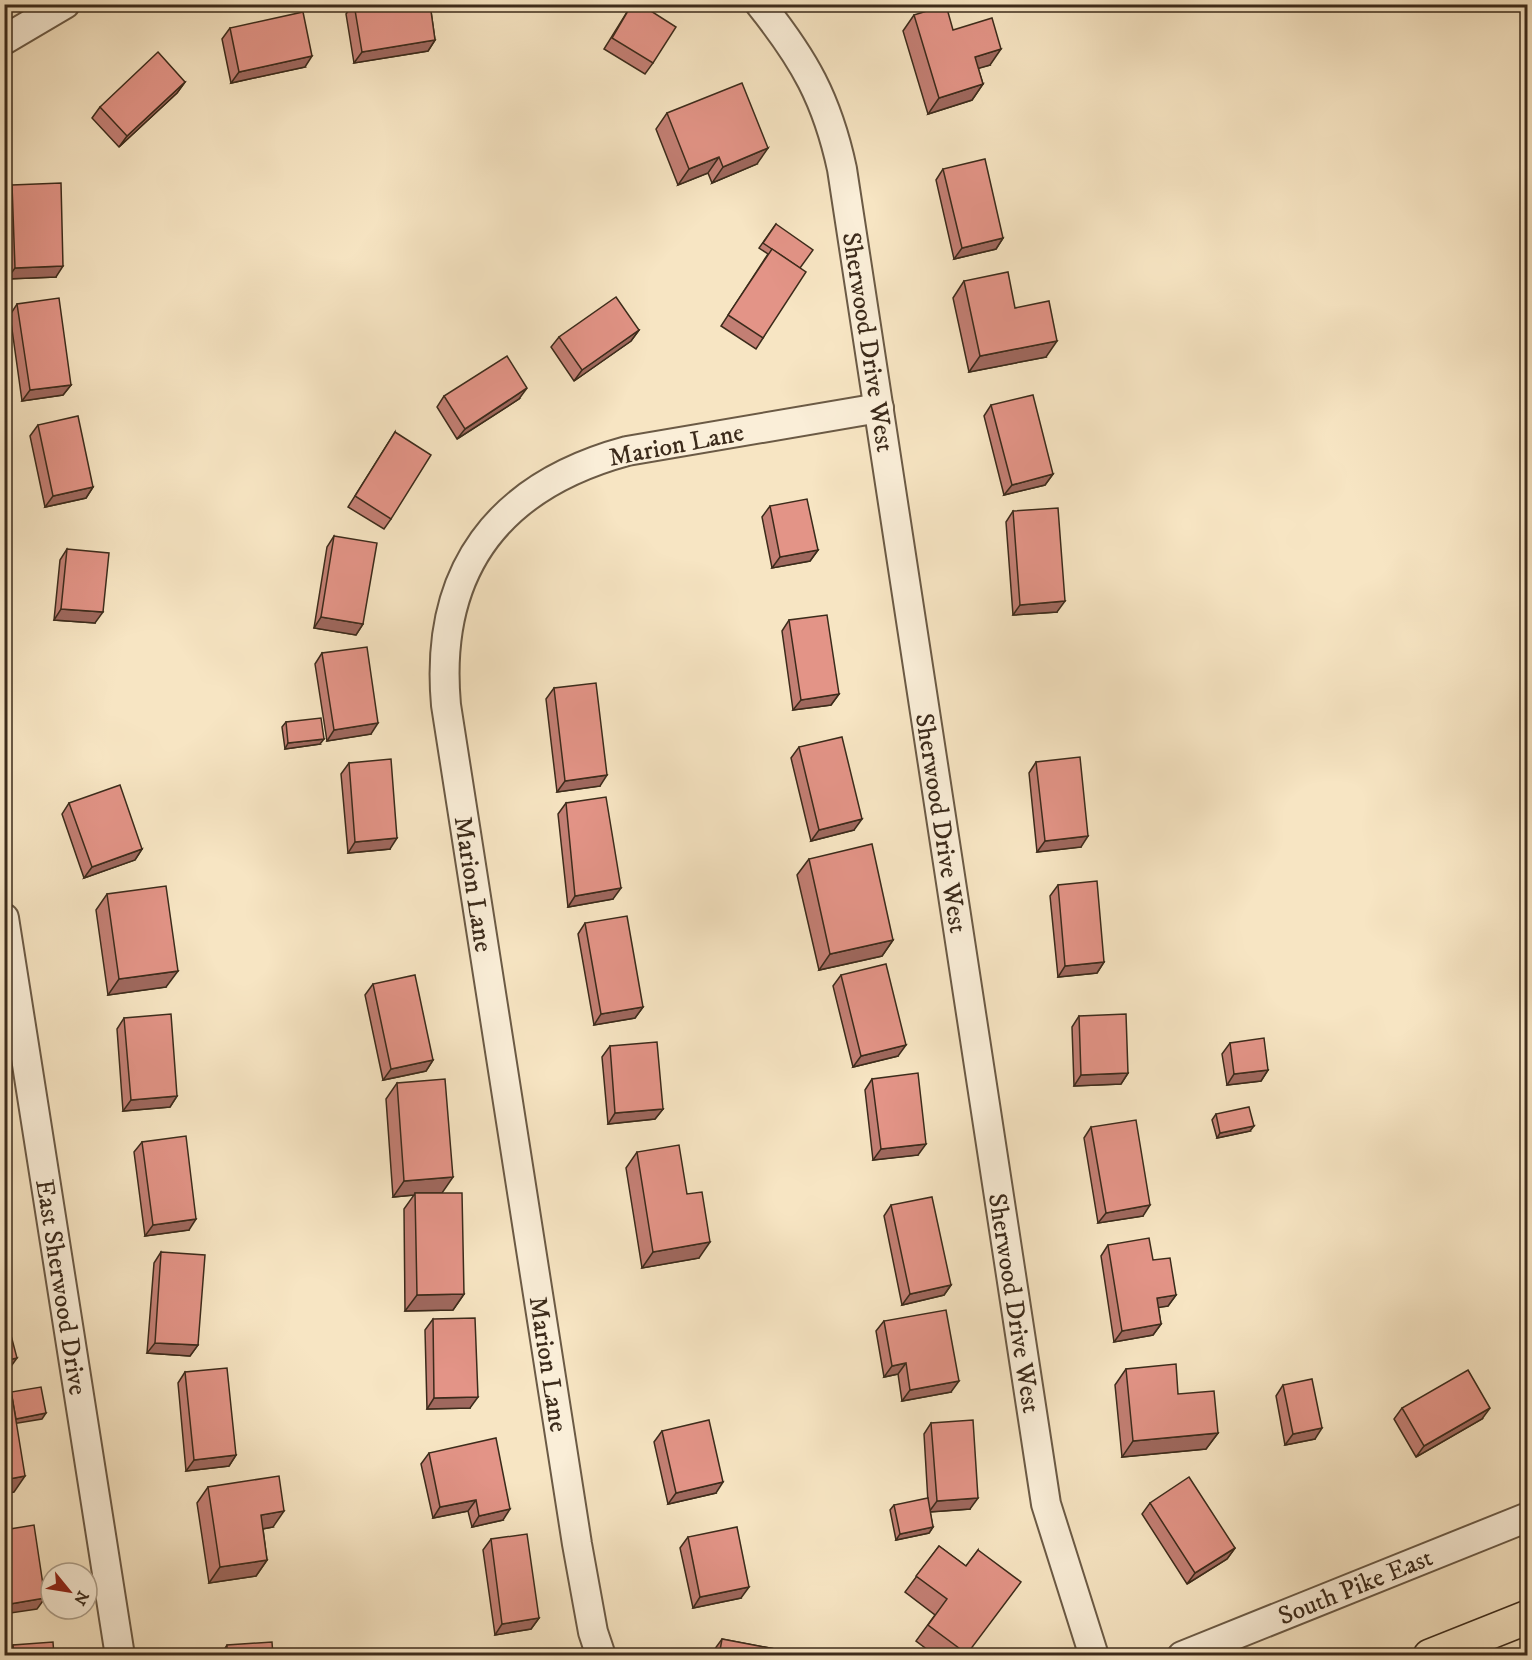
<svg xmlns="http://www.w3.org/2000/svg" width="1532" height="1660" viewBox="0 0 1532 1660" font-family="'IM FELL DW Pica',serif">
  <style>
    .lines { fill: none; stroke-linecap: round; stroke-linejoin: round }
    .minor-casing { stroke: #6b5a45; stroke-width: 32 }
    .motorway-casing { stroke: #3c2b1b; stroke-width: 36 }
    .minor { stroke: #faeed8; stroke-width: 28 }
    .motorway { stroke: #f7e5c3; stroke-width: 33 }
    .wall { fill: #c37f74; stroke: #3c2b1b; stroke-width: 1.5 }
    .shaded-wall { fill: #9f685e; stroke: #3c2b1b; stroke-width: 1.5 }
    .building { fill: #e39487; stroke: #3c2b1b; stroke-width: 1.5 }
    .labels { text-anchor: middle; stroke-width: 4.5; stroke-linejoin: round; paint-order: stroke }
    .street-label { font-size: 26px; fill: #3c2b1b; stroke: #faeed8 }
  </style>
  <rect width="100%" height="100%" fill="#f7e5c3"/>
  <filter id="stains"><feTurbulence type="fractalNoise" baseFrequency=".00333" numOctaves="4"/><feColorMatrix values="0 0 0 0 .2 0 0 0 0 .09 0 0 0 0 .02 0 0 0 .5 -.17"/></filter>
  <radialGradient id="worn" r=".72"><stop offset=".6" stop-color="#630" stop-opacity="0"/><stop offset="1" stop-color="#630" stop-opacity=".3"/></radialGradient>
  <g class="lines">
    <defs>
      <g id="minor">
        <path d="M 760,4 C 804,59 827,99 842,169 L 1046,1504 L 1094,1656"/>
        <polyline points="4,40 65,4"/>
        <polyline points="4,918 120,1656"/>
        <path d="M 601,1656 L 593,1632 L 577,1544 L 446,705 C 434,571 498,486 627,451 L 879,408"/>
        <polyline points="1182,1656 1528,1517"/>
      </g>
      <polyline id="motorway" points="1430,1656 1528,1617"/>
    </defs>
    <use href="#minor" class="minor-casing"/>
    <use href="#motorway" class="motorway-casing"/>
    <use href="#minor" class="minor"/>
    <use href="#motorway" class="motorway"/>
  </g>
  <g class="wall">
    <polygon points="353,4 430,4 435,40 428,51 354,63 346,14"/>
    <polygon points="632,4 653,63 645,74 604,49"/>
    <polygon points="914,15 953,30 990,65 978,68 983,84 972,100 928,114 903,31"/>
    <polygon points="230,28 305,67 231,83 222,39"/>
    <polygon points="185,82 177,93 119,147 92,118 100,107"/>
    <polygon points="667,113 757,164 712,183 708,173 678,185 656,129"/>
    <polygon points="943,169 1003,238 996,249 954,259 936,180"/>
    <polygon points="12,185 56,277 7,279 4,195"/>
    <polygon points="776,224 800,268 763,338 756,349 721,326 768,254 759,248"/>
    <polygon points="964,281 1046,357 969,372 953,298"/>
    <polygon points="17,304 71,385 63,395 22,401 10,315"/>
    <polygon points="639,330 631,341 574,381 551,347 559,337"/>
    <polygon points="444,396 519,399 457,439 437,407"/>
    <polygon points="991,405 1053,474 1045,485 1004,495 984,416"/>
    <polygon points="38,425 93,487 86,498 45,507 30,436"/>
    <polygon points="395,432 391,519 384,529 348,507"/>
    <polygon points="770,506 818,550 810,561 772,568 762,517"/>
    <polygon points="1013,511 1057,612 1013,615 1006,522"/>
    <polygon points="334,536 363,624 356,635 314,628 327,547"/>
    <polygon points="67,549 95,623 54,620 60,560"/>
    <polygon points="789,620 839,694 831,705 793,710 782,631"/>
    <polygon points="322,653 371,734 327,741 315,664"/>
    <polygon points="554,688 600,786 557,792 546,699"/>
    <polygon points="286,722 320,744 285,749 282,727"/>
    <polygon points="799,747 854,830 811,841 791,758"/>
    <polygon points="1036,762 1081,847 1037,852 1029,773"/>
    <polygon points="349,763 390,849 348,853 341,774"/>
    <polygon points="69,803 142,849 135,860 84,878 62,814"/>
    <polygon points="566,803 613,899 568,907 558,814"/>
    <polygon points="809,859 893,940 882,956 819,970 797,875"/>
    <polygon points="1058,885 1104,962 1097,973 1058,977 1050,896"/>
    <polygon points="107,894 166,987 108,995 96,910"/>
    <polygon points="585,923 643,1007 635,1018 594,1025 578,934"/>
    <polygon points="841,975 898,1056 853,1067 833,986"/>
    <polygon points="373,984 433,1060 426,1071 383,1080 365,995"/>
    <polygon points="1079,1016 1128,1073 1121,1084 1074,1086 1072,1027"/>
    <polygon points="124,1018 177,1096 170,1107 123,1111 117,1029"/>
    <polygon points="1230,1043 1268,1070 1261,1081 1227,1085 1222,1054"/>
    <polygon points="610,1046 663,1109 655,1119 608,1124 602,1057"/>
    <polygon points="872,1079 918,1155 873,1160 865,1090"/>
    <polygon points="397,1083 442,1193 464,1294 453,1310 405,1311 404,1209 414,1195 393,1197 386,1099"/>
    <polygon points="1216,1114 1250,1131 1217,1138 1212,1120"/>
    <polygon points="1091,1127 1143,1216 1098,1223 1084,1138"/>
    <polygon points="142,1142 189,1230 145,1236 134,1152"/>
    <polygon points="637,1152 687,1194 699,1258 642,1268 626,1168"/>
    <polygon points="891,1205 951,1285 944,1295 902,1305 884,1216"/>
    <polygon points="1108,1245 1153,1260 1176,1295 1168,1306 1158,1307 1161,1324 1153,1335 1114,1342 1101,1256"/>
    <polygon points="161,1252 198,1345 190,1356 147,1353 154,1263"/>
    <polygon points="433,1319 470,1408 427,1409 425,1330"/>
    <polygon points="884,1321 951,1392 902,1401 898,1374 884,1377 876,1331"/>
    <polygon points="1126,1369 1178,1394 1218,1433 1206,1449 1122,1457 1115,1385"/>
    <polygon points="185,1372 236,1455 229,1466 186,1471 178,1383"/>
    <polygon points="1283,1385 1315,1439 1285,1445 1276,1396"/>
    <polygon points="1402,1408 1482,1419 1416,1457 1394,1419"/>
    <polygon points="931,1423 970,1509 930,1512 933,1527 929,1533 896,1540 890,1510 894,1505 928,1502 924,1434"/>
    <polygon points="662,1431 716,1493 668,1504 654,1442"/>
    <polygon points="429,1453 503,1520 472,1527 468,1511 433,1518 421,1464"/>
    <polygon points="208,1487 273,1527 263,1529 267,1560 256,1576 209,1583 197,1503"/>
    <polygon points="1150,1503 1235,1548 1227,1559 1187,1584 1142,1514"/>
    <polygon points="688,1537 741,1598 693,1608 680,1548"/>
    <polygon points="491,1539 539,1618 531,1629 495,1635 483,1550"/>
    <polygon points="939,1546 966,1566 978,1550 967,1656 936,1656 916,1641 935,1615 905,1592"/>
    <polygon points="722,1639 812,1656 713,1656 714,1650"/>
    <polygon points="13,1645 54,1656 6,1656"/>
    <polygon points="227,1645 273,1656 220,1656"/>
  </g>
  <g class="shaded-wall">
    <polygon points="435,40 428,51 354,63 362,52"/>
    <polygon points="1001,49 990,65 963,73 975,57"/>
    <polygon points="312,56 305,67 231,83 239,72"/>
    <polygon points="185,82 177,93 119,147 127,136"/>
    <polygon points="983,84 972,100 928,114 939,98"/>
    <polygon points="768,148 757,164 712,183 723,167"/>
    <polygon points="719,157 708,173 678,185 689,169"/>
    <polygon points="1003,238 996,249 954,259 962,248"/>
    <polygon points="63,266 56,277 7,279 15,268"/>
    <polygon points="639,330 631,341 574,381 582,370"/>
    <polygon points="1057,341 1046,357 969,372 980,356"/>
    <polygon points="71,385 63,395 22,401 30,390"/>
    <polygon points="527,388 519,399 457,439 465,429"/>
    <polygon points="1053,474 1045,485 1004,495 1012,485"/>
    <polygon points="93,487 86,498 45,507 53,496"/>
    <polygon points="818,550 810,561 772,568 780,557"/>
    <polygon points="1065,601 1057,612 1013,615 1020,605"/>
    <polygon points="61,609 103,612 95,623 54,620"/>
    <polygon points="321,617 363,624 356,635 314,628"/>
    <polygon points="839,694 831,705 793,710 801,700"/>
    <polygon points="378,723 371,734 327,741 334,730"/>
    <polygon points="324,739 320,744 285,749 288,743"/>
    <polygon points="607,775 600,786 557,792 565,781"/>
    <polygon points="862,819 854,830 811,841 819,830"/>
    <polygon points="1088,836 1081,847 1037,852 1045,841"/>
    <polygon points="397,838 390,849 348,853 355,842"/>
    <polygon points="142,849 135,860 84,878 92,867"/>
    <polygon points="621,888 613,899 568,907 575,896"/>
    <polygon points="893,940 882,956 819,970 830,954"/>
    <polygon points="1104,962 1097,973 1058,977 1065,966"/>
    <polygon points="178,971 166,987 108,995 119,979"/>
    <polygon points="643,1007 635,1018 594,1025 601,1014"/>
    <polygon points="906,1045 898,1056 853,1067 861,1056"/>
    <polygon points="433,1060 426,1071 383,1080 391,1069"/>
    <polygon points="1268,1070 1261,1081 1227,1085 1234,1074"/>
    <polygon points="1128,1073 1121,1084 1074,1086 1081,1075"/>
    <polygon points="177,1096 170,1107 123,1111 131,1100"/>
    <polygon points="663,1109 655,1119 608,1124 615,1113"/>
    <polygon points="1254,1126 1250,1131 1217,1138 1220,1133"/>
    <polygon points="926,1144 918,1155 873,1160 881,1149"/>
    <polygon points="453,1177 442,1193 415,1193 414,1195 393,1197 404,1181"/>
    <polygon points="1150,1205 1143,1216 1098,1223 1106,1213"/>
    <polygon points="196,1219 189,1230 145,1236 153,1225"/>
    <polygon points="710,1242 699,1258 642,1268 653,1252"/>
    <polygon points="951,1285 944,1295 902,1305 910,1294"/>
    <polygon points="464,1294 453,1310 405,1311 417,1295"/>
    <polygon points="1176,1295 1168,1306 1149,1309 1157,1298"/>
    <polygon points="1161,1324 1153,1335 1114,1342 1122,1331"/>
    <polygon points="155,1343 198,1345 190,1356 147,1353"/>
    <polygon points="17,1358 9,1369 4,1370 4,1361"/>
    <polygon points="906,1363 898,1374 884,1377 892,1366"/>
    <polygon points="959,1381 951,1392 902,1401 910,1390"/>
    <polygon points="478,1397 470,1408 427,1409 434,1398"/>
    <polygon points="1490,1408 1482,1419 1416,1457 1424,1446"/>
    <polygon points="46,1413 42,1419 6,1425 10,1420"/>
    <polygon points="1322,1428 1315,1439 1285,1445 1293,1434"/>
    <polygon points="1218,1433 1206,1449 1122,1457 1133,1441"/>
    <polygon points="236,1455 229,1466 186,1471 194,1460"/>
    <polygon points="25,1476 14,1492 4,1494 4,1480"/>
    <polygon points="723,1482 716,1493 668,1504 676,1493"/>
    <polygon points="978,1498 970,1509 929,1512 937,1501"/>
    <polygon points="476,1500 468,1511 433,1518 440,1507"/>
    <polygon points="510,1509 503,1520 472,1527 479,1516"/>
    <polygon points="284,1511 273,1527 249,1531 261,1515"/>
    <polygon points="933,1527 929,1533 896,1540 900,1534"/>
    <polygon points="1235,1548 1227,1559 1187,1584 1195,1573"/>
    <polygon points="267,1560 256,1576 209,1583 220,1567"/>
    <polygon points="749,1587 741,1598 693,1608 700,1597"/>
    <polygon points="45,1598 37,1609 4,1614 4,1605"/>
    <polygon points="539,1618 531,1629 495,1635 502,1624"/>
  </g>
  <g class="building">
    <polygon points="354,4 430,4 435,40 362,52"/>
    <polygon points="632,4 640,4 676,27 653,63 612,38"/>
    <polygon points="946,5 953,30 992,18 1001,49 975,57 983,84 939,98 914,15"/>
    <polygon points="303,12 312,56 239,72 230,28"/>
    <polygon points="158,52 185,82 127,136 100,107"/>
    <polygon points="742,83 768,148 723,167 719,157 689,169 667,113"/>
    <polygon points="985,159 1003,238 962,248 943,169"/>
    <polygon points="61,183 63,266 15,268 12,185"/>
    <polygon points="776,224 813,250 800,268 763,243"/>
    <polygon points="772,249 806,272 763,338 728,315"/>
    <polygon points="1008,272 1015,308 1049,301 1057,341 980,356 964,281"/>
    <polygon points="616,297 639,330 582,370 559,337"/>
    <polygon points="59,298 71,385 30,390 17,304"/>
    <polygon points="507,356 527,388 465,429 444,396"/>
    <polygon points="1033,395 1053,474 1012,485 991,405"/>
    <polygon points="78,416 93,487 53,496 38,425"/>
    <polygon points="395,432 431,455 391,519 355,496"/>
    <polygon points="807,499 818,550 780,557 770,506"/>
    <polygon points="1058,508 1065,601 1020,605 1013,511"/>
    <polygon points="334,536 377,543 363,624 321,617"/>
    <polygon points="67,549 109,553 103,612 61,609"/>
    <polygon points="827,615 839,694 801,700 789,620"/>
    <polygon points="367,647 378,723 334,730 322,653"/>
    <polygon points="596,683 607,775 565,781 554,688"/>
    <polygon points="321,718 324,739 288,743 286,722"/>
    <polygon points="842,737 862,819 819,830 799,747"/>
    <polygon points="1080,757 1088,836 1045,841 1036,762"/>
    <polygon points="391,759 397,838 355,842 349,763"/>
    <polygon points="120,785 142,849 92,867 69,803"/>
    <polygon points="606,797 621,888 575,896 566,803"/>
    <polygon points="872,844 893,940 830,954 809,859"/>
    <polygon points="1097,881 1104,962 1065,966 1058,885"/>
    <polygon points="166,886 178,971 119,979 107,894"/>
    <polygon points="627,916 643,1007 601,1014 585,923"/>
    <polygon points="886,964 906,1045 861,1056 841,975"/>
    <polygon points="415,975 433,1060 391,1069 373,984"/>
    <polygon points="171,1014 177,1096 131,1100 124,1018"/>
    <polygon points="1126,1014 1128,1073 1081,1075 1079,1016"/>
    <polygon points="1264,1038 1268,1070 1234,1074 1230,1043"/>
    <polygon points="657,1042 663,1109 615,1113 610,1046"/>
    <polygon points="918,1073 926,1144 881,1149 872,1079"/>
    <polygon points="445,1079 453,1177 404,1181 397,1083"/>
    <polygon points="1249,1107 1254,1126 1220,1133 1216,1114"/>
    <polygon points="1136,1120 1150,1205 1106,1213 1091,1127"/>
    <polygon points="186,1136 196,1219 153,1225 142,1142"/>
    <polygon points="679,1145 687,1194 702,1192 710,1242 653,1252 637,1152"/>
    <polygon points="415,1193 462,1193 464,1294 417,1295"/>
    <polygon points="932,1197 951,1285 910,1294 891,1205"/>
    <polygon points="1149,1238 1153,1260 1170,1258 1176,1295 1157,1298 1161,1324 1122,1331 1108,1245"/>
    <polygon points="161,1252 205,1255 198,1345 155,1343"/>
    <polygon points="4,1309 17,1358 4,1361"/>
    <polygon points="946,1310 959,1381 910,1390 906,1363 892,1366 884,1321"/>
    <polygon points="475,1318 478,1397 434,1398 433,1319"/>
    <polygon points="1176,1364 1178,1394 1214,1391 1218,1433 1133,1441 1126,1369"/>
    <polygon points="227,1368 236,1455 194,1460 185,1372"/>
    <polygon points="1468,1370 1490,1408 1424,1446 1402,1408"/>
    <polygon points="1312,1379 1322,1428 1293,1434 1283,1385"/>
    <polygon points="41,1387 46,1413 16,1419 11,1392"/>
    <polygon points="11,1390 25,1476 4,1480 4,1391"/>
    <polygon points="709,1420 723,1482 676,1493 662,1431"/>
    <polygon points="973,1420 978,1498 937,1501 931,1423"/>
    <polygon points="496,1438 510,1509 479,1516 476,1500 440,1507 429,1453"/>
    <polygon points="279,1476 284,1511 261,1515 267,1560 220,1567 208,1487"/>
    <polygon points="1189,1477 1235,1548 1195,1573 1150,1503"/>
    <polygon points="928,1498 933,1527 900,1534 894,1505"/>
    <polygon points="34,1525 45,1598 4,1605 4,1530"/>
    <polygon points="737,1527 749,1587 700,1597 688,1537"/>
    <polygon points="527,1534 539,1618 502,1624 491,1539"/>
    <polygon points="939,1546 966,1566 978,1550 1021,1582 967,1654 928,1625 947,1599 916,1576"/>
    <polygon points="722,1639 812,1656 719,1656"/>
    <polygon points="53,1642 54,1656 14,1656 13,1645"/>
    <polygon points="272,1642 273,1656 227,1656 227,1645"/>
  </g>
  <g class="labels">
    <g class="street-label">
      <text transform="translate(869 342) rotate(81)" y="9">Sherwood Drive West</text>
      <text transform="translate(676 444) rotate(-11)" y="9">Marion Lane</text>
      <text transform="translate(942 823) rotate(81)" y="9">Sherwood Drive West</text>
      <text transform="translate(474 884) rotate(81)" y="9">Marion Lane</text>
      <text transform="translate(62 1287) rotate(81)" y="9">East Sherwood Drive</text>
      <text transform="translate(1015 1303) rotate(81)" y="9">Sherwood Drive West</text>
      <text transform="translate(549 1364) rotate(81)" y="9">Marion Lane</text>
      <text transform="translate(1355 1586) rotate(-22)" y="9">South Pike East</text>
    </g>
  </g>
  <rect width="1532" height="1660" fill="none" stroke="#f7e5c3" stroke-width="24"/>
  <rect x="6" y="6" width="1520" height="1648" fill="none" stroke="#3c2b1b" stroke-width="3"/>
  <rect x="12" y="12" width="1508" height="1636" fill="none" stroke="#3c2b1b" stroke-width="1.5"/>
  <g transform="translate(69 1591) rotate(120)"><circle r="28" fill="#faeed8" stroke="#aea08c" stroke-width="1.5"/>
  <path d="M0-4.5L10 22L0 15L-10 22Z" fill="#8f2418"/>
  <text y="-9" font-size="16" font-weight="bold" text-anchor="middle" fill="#3c2b1b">N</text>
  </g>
  <rect width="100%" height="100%" filter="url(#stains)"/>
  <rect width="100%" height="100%" fill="url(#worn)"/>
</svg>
